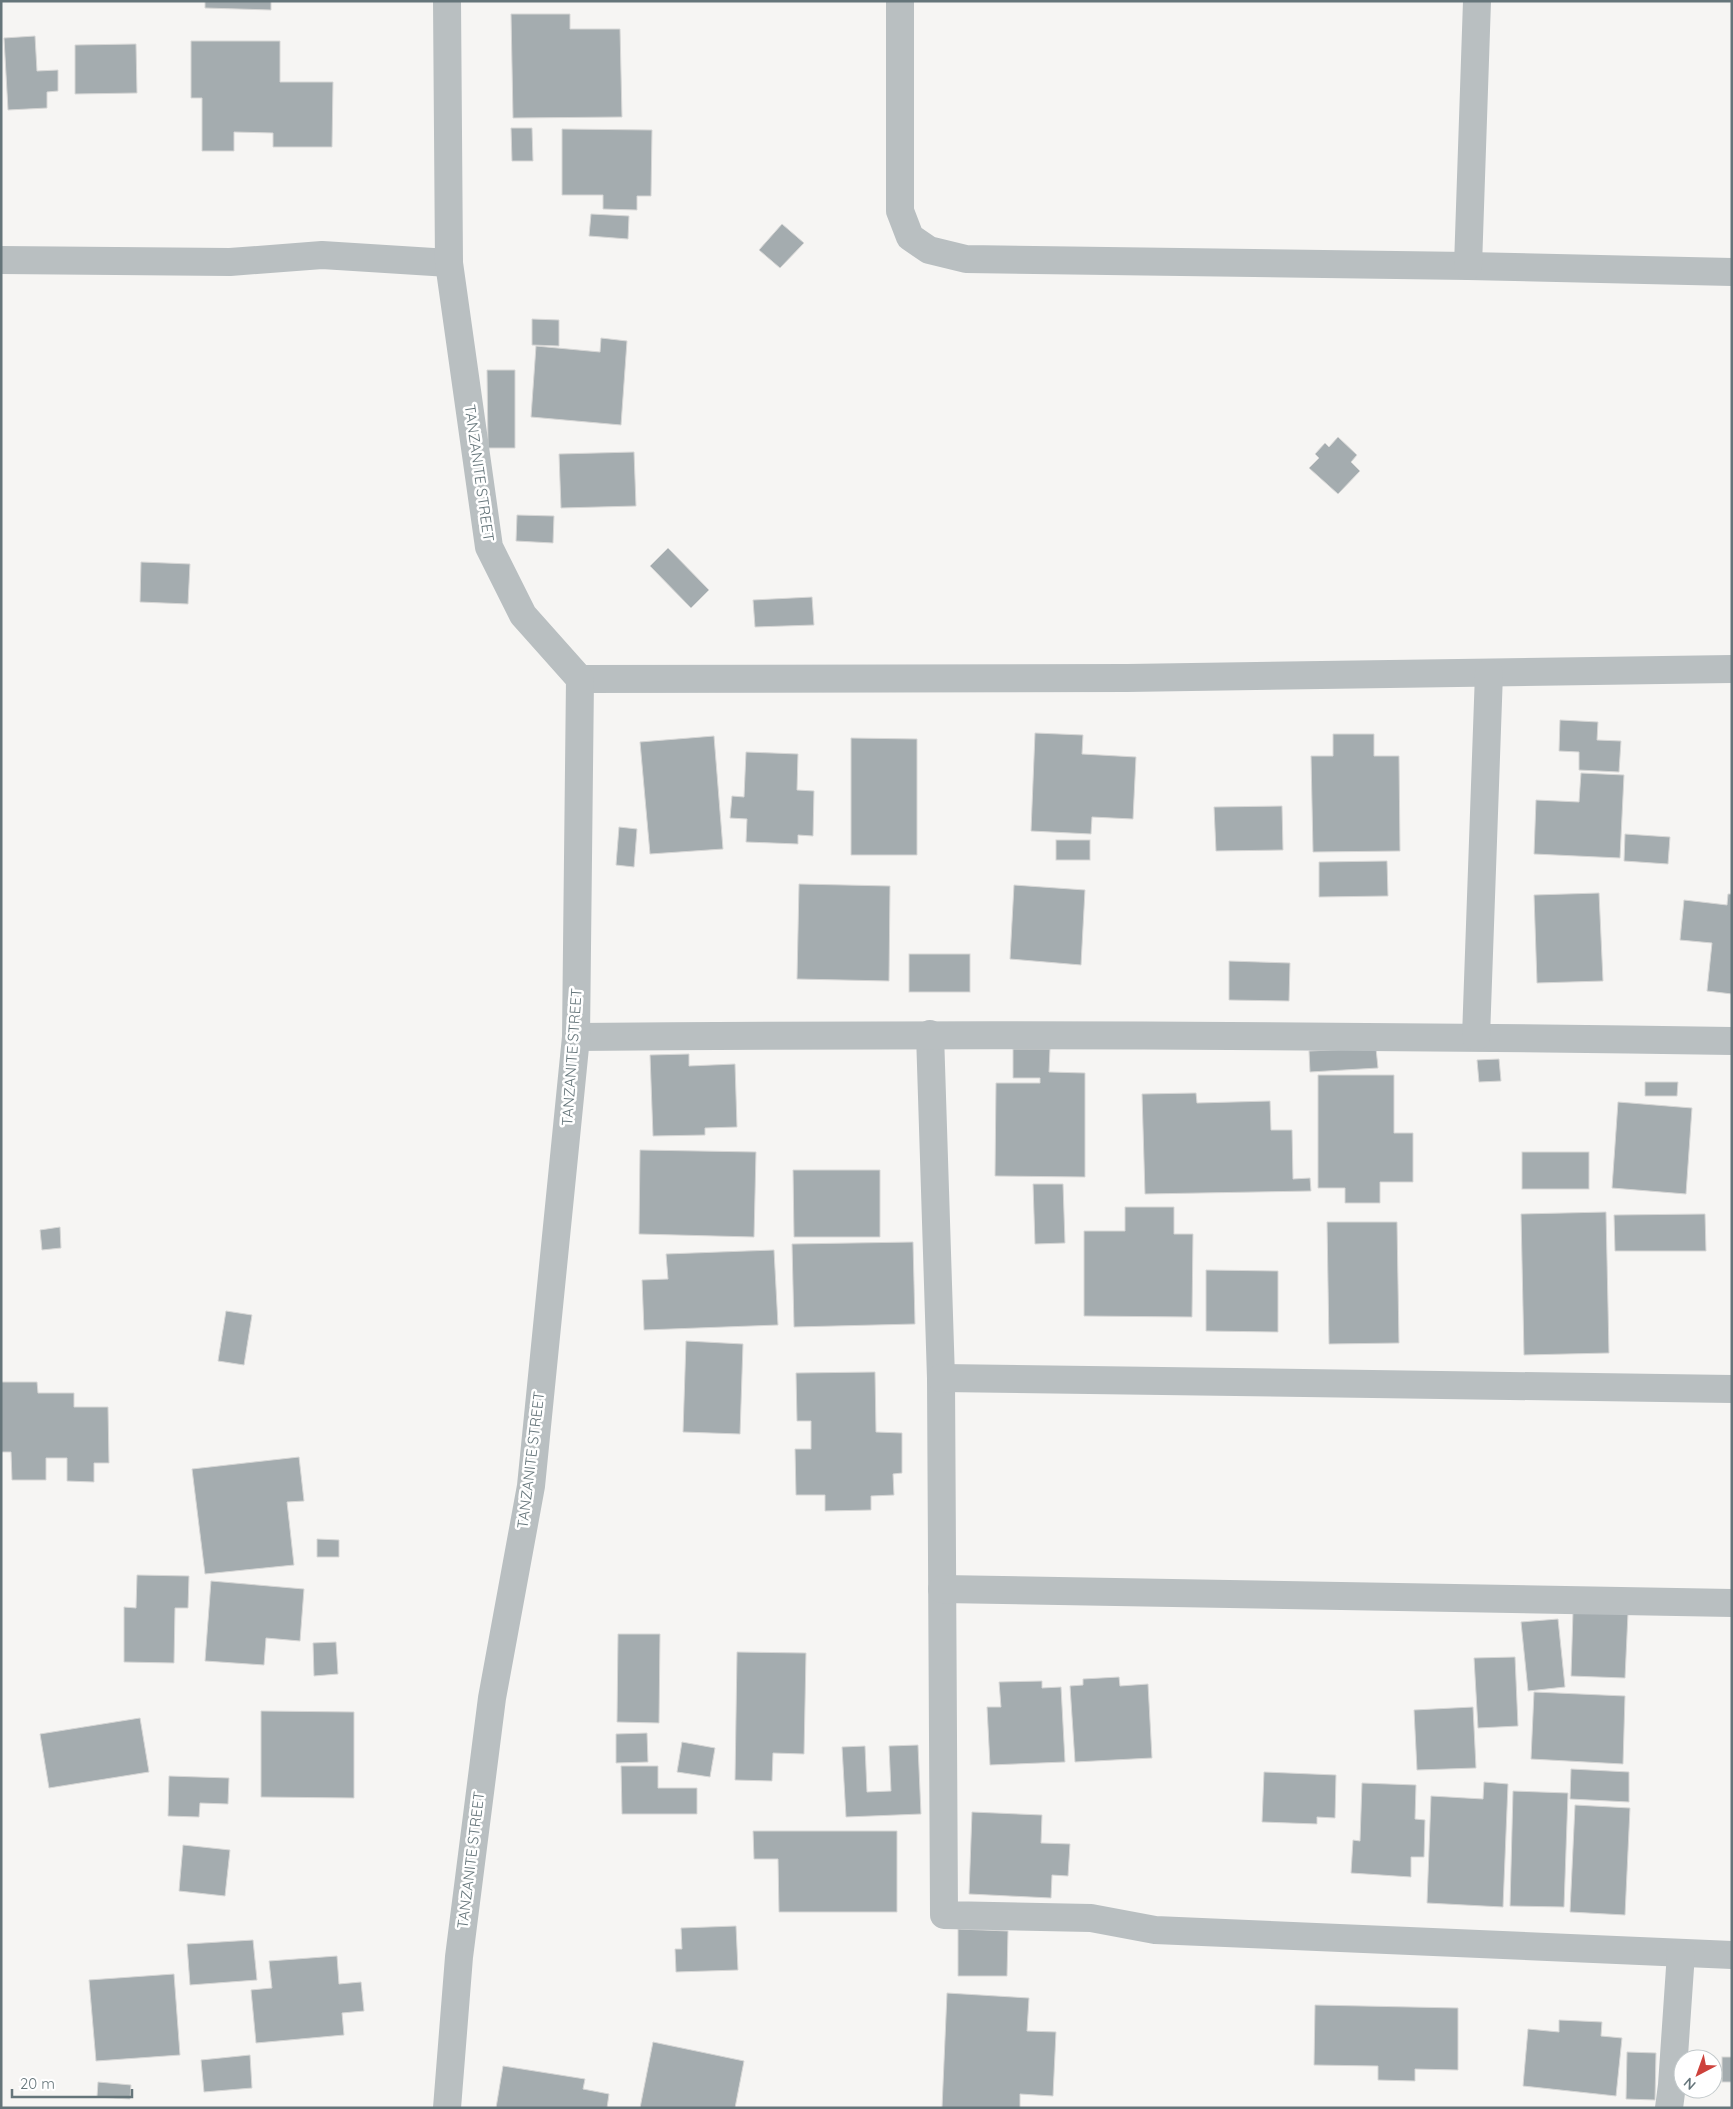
<svg xmlns="http://www.w3.org/2000/svg" width="1733" height="2109" viewBox="0 0 1733 2109" font-family="Quicksand,sans-serif">
  <style>
    .building { fill: #a4acaf; stroke: #d7d7d6 }
    .lines { fill: none; stroke-linecap: round; stroke-linejoin: round }
    .street { stroke: #b9bfc1; stroke-width: 28 }
    .labels { text-anchor: middle; stroke-width: 5; stroke-linejoin: round; paint-order: stroke }
    .street-label { font-size: 15px; fill: #65757a; stroke: #fff }
  </style>
  <rect width="100%" height="100%" fill="#f6f5f3"/>
  <g class="building">
    <polygon points="205,1 271,1 271,10 205,8"/>
    <polygon points="511,14 570,14 570,29 620,29 622,117 513,118"/>
    <polygon points="35,36 37,71 58,70 58,91 47,92 47,108 8,110 4,38"/>
    <polygon points="191,41 280,41 280,82 333,82 332,147 273,147 273,133 234,132 234,151 202,151 202,98 191,98"/>
    <polygon points="136,44 137,93 75,94 75,45"/>
    <polygon points="511,128 532,128 533,161 512,161"/>
    <polygon points="562,129 652,130 651,196 637,196 637,210 603,209 603,195 562,195"/>
    <polygon points="591,214 629,216 628,239 589,236"/>
    <polygon points="782,224 804,243 780,268 759,250"/>
    <polygon points="532,319 559,320 559,346 532,345"/>
    <polygon points="601,338 627,341 621,425 531,417 536,346 600,352"/>
    <polygon points="487,370 515,370 515,448 488,448"/>
    <polygon points="1338,437 1357,455 1351,462 1360,471 1338,494 1309,468 1319,458 1315,454 1325,443 1329,447"/>
    <polygon points="634,452 636,506 561,508 559,454"/>
    <polygon points="517,515 554,516 553,543 516,541"/>
    <polygon points="668,548 709,590 691,608 650,566"/>
    <polygon points="141,562 190,564 188,604 140,602"/>
    <polygon points="812,597 814,625 755,627 753,600"/>
    <polygon points="1560,720 1598,722 1597,740 1621,741 1619,772 1579,770 1579,752 1559,751"/>
    <polygon points="1035,733 1083,735 1082,754 1136,757 1133,819 1092,817 1091,834 1031,831"/>
    <polygon points="1333,734 1374,734 1374,756 1399,756 1400,851 1313,852 1311,756 1333,756"/>
    <polygon points="714,736 723,849 650,854 640,742"/>
    <polygon points="851,738 917,739 917,855 851,855"/>
    <polygon points="746,752 798,754 797,790 814,791 813,836 798,835 798,844 746,842 747,819 730,818 732,796 744,797"/>
    <polygon points="1581,773 1624,775 1620,858 1534,854 1536,800 1579,802"/>
    <polygon points="1282,806 1283,850 1216,851 1214,807"/>
    <polygon points="619,827 637,829 634,867 616,865"/>
    <polygon points="1625,834 1670,837 1668,864 1624,861"/>
    <rect x="1056" y="840" width="34" height="20"/>
    <polygon points="1387,861 1388,896 1319,897 1319,862"/>
    <polygon points="799,884 890,886 889,981 797,979"/>
    <polygon points="1014,885 1085,890 1081,965 1010,959"/>
    <polygon points="1599,893 1603,981 1537,983 1534,895"/>
    <polygon points="1728,894 1732,894 1732,994 1707,991 1712,943 1680,940 1684,900 1727,905"/>
    <rect x="909" y="954" width="61" height="38"/>
    <polygon points="1229,961 1290,963 1289,1001 1229,1000"/>
    <polygon points="1376,1048 1378,1068 1310,1072 1309,1051"/>
    <polygon points="1013,1049 1050,1049 1049,1072 1085,1073 1085,1177 995,1176 996,1083 1040,1083 1040,1078 1013,1078"/>
    <polygon points="689,1054 689,1066 735,1064 737,1127 705,1128 705,1135 653,1136 650,1055"/>
    <polygon points="1499,1059 1501,1081 1479,1082 1477,1060"/>
    <polygon points="1318,1075 1394,1075 1394,1133 1413,1133 1413,1182 1380,1182 1380,1203 1345,1203 1345,1188 1318,1188"/>
    <polygon points="1645,1082 1678,1082 1677,1096 1645,1096"/>
    <polygon points="1196,1093 1197,1103 1270,1101 1271,1130 1292,1130 1293,1179 1310,1178 1311,1191 1145,1194 1142,1094"/>
    <polygon points="1618,1102 1692,1108 1686,1194 1612,1188"/>
    <polygon points="640,1150 756,1152 754,1237 639,1234"/>
    <rect x="1522" y="1152" width="67" height="37"/>
    <polygon points="793,1170 880,1170 880,1237 794,1237"/>
    <polygon points="1033,1184 1063,1184 1065,1243 1035,1244"/>
    <polygon points="1125,1207 1174,1207 1174,1234 1193,1234 1192,1317 1084,1316 1084,1231 1125,1231"/>
    <polygon points="1606,1212 1609,1353 1524,1355 1521,1214"/>
    <polygon points="1705,1214 1706,1251 1615,1251 1614,1215"/>
    <polygon points="1327,1222 1397,1222 1399,1343 1329,1344"/>
    <polygon points="60,1227 61,1248 42,1250 40,1230"/>
    <polygon points="913,1242 915,1324 794,1327 792,1244"/>
    <polygon points="774,1250 778,1325 644,1330 642,1280 668,1279 666,1254"/>
    <polygon points="1206,1270 1278,1271 1278,1332 1206,1331"/>
    <polygon points="226,1311 252,1315 244,1365 218,1361"/>
    <polygon points="686,1341 743,1344 740,1434 683,1432"/>
    <polygon points="875,1372 876,1432 902,1433 902,1473 893,1474 894,1495 871,1496 871,1510 825,1511 825,1495 796,1495 795,1449 811,1449 811,1421 797,1421 796,1373"/>
    <polygon points="1,1382 37,1382 38,1393 74,1393 74,1407 108,1407 109,1463 94,1463 94,1482 67,1481 67,1458 46,1458 46,1480 12,1480 11,1452 1,1452"/>
    <polygon points="299,1457 304,1501 287,1502 294,1565 205,1574 192,1469"/>
    <polygon points="317,1539 339,1540 339,1557 317,1557"/>
    <polygon points="137,1575 189,1576 188,1608 175,1608 174,1663 124,1662 124,1607 136,1608"/>
    <polygon points="211,1581 304,1589 300,1641 266,1638 264,1665 205,1661"/>
    <polygon points="1573,1611 1628,1613 1625,1678 1571,1676"/>
    <polygon points="1558,1619 1565,1687 1528,1691 1521,1622"/>
    <polygon points="618,1634 660,1634 659,1723 617,1722"/>
    <polygon points="336,1642 338,1674 314,1676 313,1643"/>
    <polygon points="737,1652 806,1653 804,1754 773,1753 772,1781 735,1780"/>
    <polygon points="1515,1657 1518,1726 1478,1728 1474,1658"/>
    <polygon points="1119,1677 1120,1686 1148,1684 1152,1758 1075,1762 1070,1686 1083,1685 1083,1679"/>
    <polygon points="1042,1681 1042,1688 1061,1687 1065,1762 990,1765 987,1707 1001,1707 999,1682"/>
    <polygon points="1534,1692 1625,1696 1623,1764 1531,1759"/>
    <polygon points="1473,1707 1476,1768 1417,1770 1414,1710"/>
    <polygon points="261,1711 354,1712 354,1798 261,1797"/>
    <polygon points="140,1718 149,1772 49,1788 40,1734"/>
    <polygon points="647,1733 648,1762 616,1763 616,1734"/>
    <polygon points="682,1742 715,1748 710,1777 677,1772"/>
    <polygon points="918,1745 921,1814 846,1817 842,1747 865,1746 867,1792 891,1791 889,1746"/>
    <polygon points="621,1766 658,1766 658,1788 697,1788 697,1814 622,1814"/>
    <polygon points="1571,1769 1629,1772 1629,1802 1570,1799"/>
    <polygon points="1264,1772 1336,1775 1335,1818 1317,1817 1317,1824 1262,1822"/>
    <polygon points="169,1776 229,1778 228,1804 200,1803 199,1817 168,1816"/>
    <polygon points="1484,1782 1508,1784 1503,1907 1427,1903 1431,1796 1483,1799"/>
    <polygon points="1362,1783 1416,1785 1415,1819 1425,1820 1424,1857 1411,1857 1411,1877 1351,1873 1353,1840 1360,1841"/>
    <polygon points="1513,1791 1568,1793 1564,1907 1510,1906"/>
    <polygon points="1575,1805 1630,1808 1625,1915 1570,1912"/>
    <polygon points="972,1812 1042,1815 1041,1843 1070,1844 1068,1876 1052,1875 1051,1898 969,1894"/>
    <polygon points="753,1831 897,1831 897,1912 779,1912 778,1859 754,1859"/>
    <polygon points="183,1845 230,1850 225,1896 179,1891"/>
    <polygon points="736,1926 738,1970 676,1972 675,1949 682,1949 681,1928"/>
    <polygon points="958,1929 1008,1931 1007,1976 958,1976"/>
    <polygon points="253,1940 257,1980 190,1985 187,1944"/>
    <polygon points="337,1956 339,1984 361,1982 364,2011 342,2013 344,2035 256,2043 251,1990 272,1988 269,1961"/>
    <polygon points="174,1974 180,2055 96,2061 89,1980"/>
    <polygon points="947,1993 1029,1998 1027,2031 1056,2032 1053,2096 1020,2094 1020,2108 942,2108"/>
    <polygon points="1315,2005 1458,2008 1458,2070 1415,2069 1415,2081 1378,2080 1378,2066 1314,2065"/>
    <polygon points="1559,2020 1602,2022 1601,2036 1622,2038 1616,2096 1523,2086 1528,2029 1559,2032"/>
    <polygon points="653,2042 744,2061 735,2108 640,2108"/>
    <polygon points="1627,2052 1656,2053 1655,2100 1626,2099"/>
    <polygon points="250,2055 252,2088 204,2092 201,2060"/>
    <rect x="1722" y="2057" width="10" height="25"/>
    <polygon points="503,2066 585,2079 583,2089 609,2094 607,2108 496,2108"/>
    <polygon points="98,2082 131,2085 130,2099 97,2097"/>
  </g>
  <g class="lines">
    <g class="street">
      <polyline points="900,1 900,211 910,237 929,250 966,259 1468,266 1732,272"/>
      <polyline points="1,260 230,262 322,255 449,263"/>
      <polyline points="1468,266 1477,1"/>
      <polyline points="580,679 1127,678 1732,669"/>
      <polyline points="930,1034 941,1378 944,1915 1091,1918 1155,1930 1732,1955"/>
      <path d="M 576,1037 C 961,1034 1347,1035 1732,1041"/>
      <polyline points="1476,1037 1489,673"/>
      <polyline points="941,1378 1732,1389"/>
      <polyline points="942,1589 1732,1603"/>
      <polyline points="447,2108 459,1957 492,1698 531,1486 576,1037 580,679 523,615 489,547 449,263 447,1"/>
      <polyline points="1669,2108 1672,2085 1681,1953"/>
    </g>
  </g>
  <g class="labels">
    <g class="street-label">
      <text transform="translate(479 473) rotate(82)" y="5">TANZANITE STREET</text>
      <text transform="translate(572 1057) rotate(-86)" y="5">TANZANITE STREET</text>
      <text transform="translate(531 1460) rotate(-83)" y="5">TANZANITE STREET</text>
      <text transform="translate(471 1860) rotate(-83)" y="5">TANZANITE STREET</text>
    </g>
  </g>
  <rect width="1733" height="2109" fill="none" stroke="#65757a" stroke-width="5"/>
  <g transform="translate(1698 2074) rotate(221)"><circle r="24" fill="#ffffff" stroke="#c1c8ca"/>
  <path d="M0-4L9 19L0 12L-9 19Z" fill="#cd423c"/>
  <text y="-8" font-size="14" font-weight="bold" text-anchor="middle" fill="#65757a">N</text>
  </g>
  <path d="M12 2089v8h120v-8" fill="none" stroke="#65757a" stroke-width="2.5"/>
  <text x="20" y="2089" font-size="15" fill="#65757a" stroke="#ffffff" stroke-width="4" paint-order="stroke">20 m</text>
</svg>
